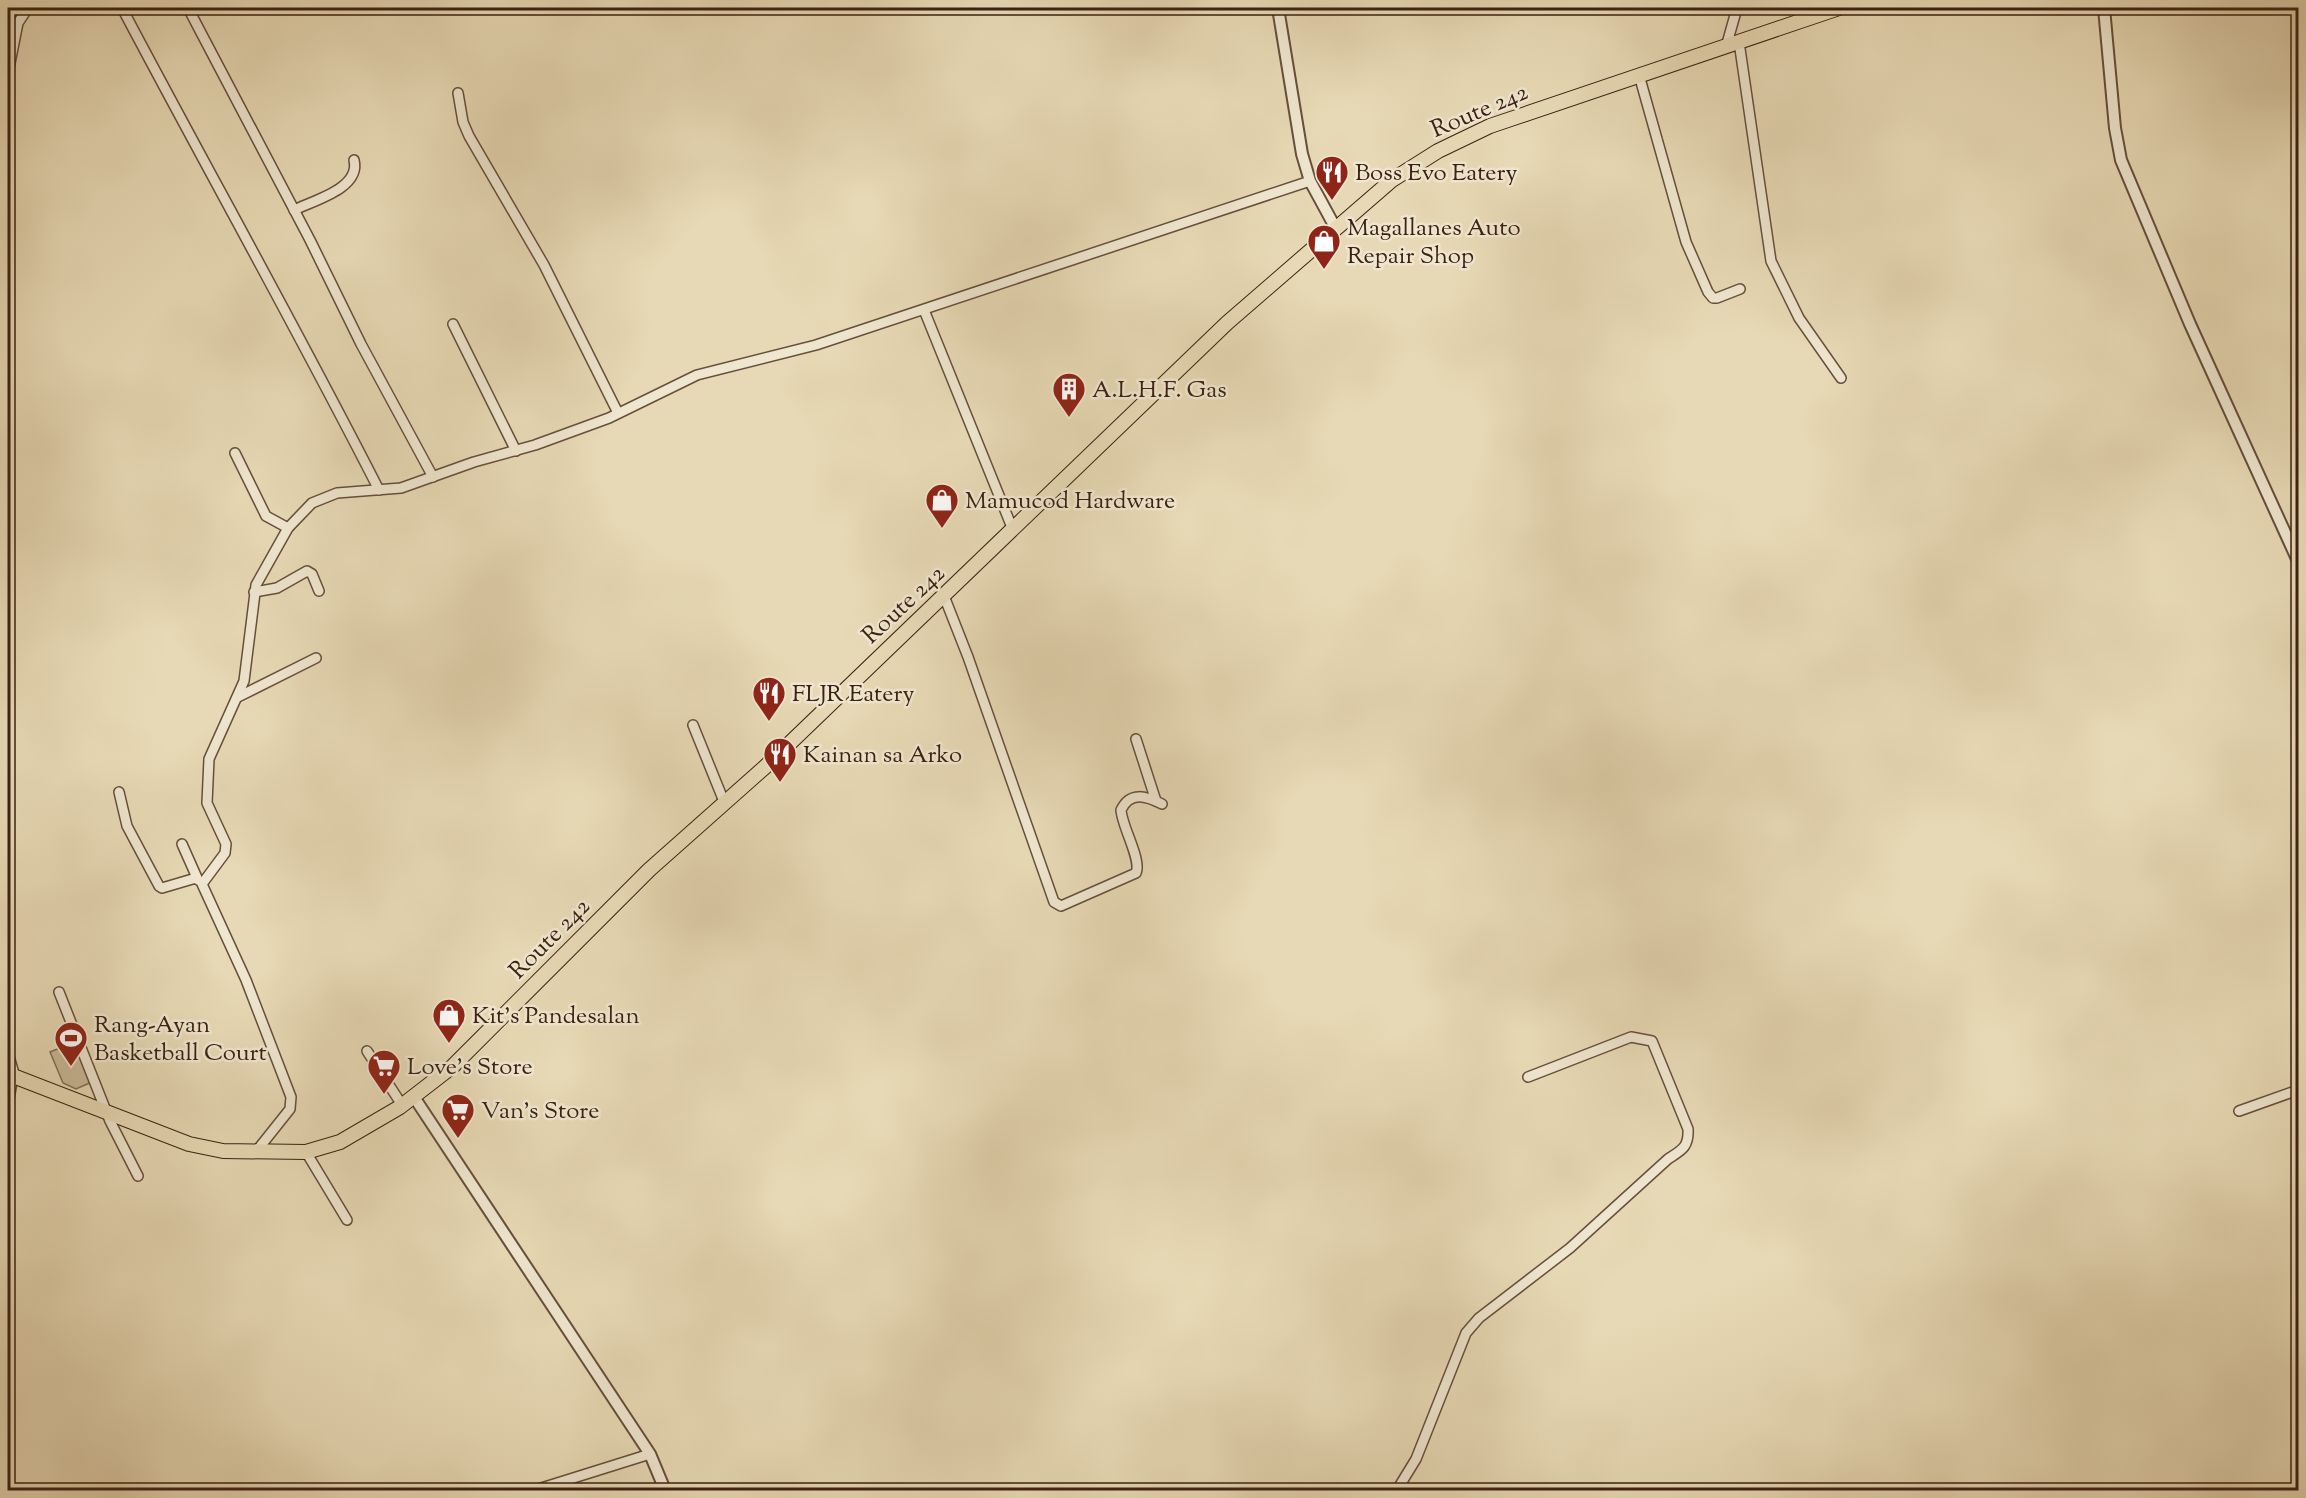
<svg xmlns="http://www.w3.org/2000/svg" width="2306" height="1498" viewBox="0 0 2306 1498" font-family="'Sorts Mill Goudy',serif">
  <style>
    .green { fill: #caba99; stroke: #826e56; stroke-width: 1.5 }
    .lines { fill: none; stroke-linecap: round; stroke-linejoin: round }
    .minor-casing { stroke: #664f3b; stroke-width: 12 }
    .tertiary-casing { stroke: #664f3b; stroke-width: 14 }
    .primary-casing { stroke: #3b2112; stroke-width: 16 }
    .minor { stroke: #efe6cf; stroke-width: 9 }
    .tertiary { stroke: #efe6cf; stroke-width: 10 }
    .primary { stroke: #e7d9b5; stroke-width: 14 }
    .labels { text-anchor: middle; stroke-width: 5; stroke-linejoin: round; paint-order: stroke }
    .street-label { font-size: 24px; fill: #3b2112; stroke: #efe6cf }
    .poi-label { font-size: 24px; fill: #3b2112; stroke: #efe6cf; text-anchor: start }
  </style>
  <rect width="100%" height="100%" fill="#e7d9b5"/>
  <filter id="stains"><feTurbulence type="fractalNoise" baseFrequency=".00333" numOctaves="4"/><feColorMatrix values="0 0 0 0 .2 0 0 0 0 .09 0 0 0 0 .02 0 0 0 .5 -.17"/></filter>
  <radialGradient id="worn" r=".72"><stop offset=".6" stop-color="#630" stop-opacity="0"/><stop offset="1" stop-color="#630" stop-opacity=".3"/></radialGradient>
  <polygon class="green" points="75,1042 92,1082 76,1089 63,1083 50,1052"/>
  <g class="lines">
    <defs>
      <g id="minor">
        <path d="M 122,8 C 207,169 296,327 379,490"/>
        <polyline points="188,8 310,240 361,344 433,477"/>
        <polyline points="1739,42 1771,261 1799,318 1841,378"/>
        <polyline points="1726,47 1737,8"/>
        <polyline points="8,73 18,23 28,8"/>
        <polyline points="1639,75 1686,242 1708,292 1713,298 1717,298 1740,289"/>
        <polyline points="458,93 463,122 469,136 544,265 618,413"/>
        <path d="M 294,210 C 315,200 361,188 354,160"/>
        <polyline points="924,310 1013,530"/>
        <polyline points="453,324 516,451"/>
        <polyline points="235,453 266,516 288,528"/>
        <polyline points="254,592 277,588 307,571 312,574 319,591"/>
        <path d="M 944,596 L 968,657 L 1054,902 L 1061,906 L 1136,873 C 1142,860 1122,827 1121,810 C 1130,791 1146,796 1162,804"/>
        <polyline points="238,697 316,658"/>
        <polyline points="693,725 725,804"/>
        <polyline points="1136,739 1156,801"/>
        <polyline points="119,792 127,826 159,886 162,888 196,878"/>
        <polyline points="182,844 198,880"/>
        <polyline points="59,992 110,1121 138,1176"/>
        <polyline points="367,1051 402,1105"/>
        <polyline points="8,1053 15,1077"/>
        <polyline points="8,1105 13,1076"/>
        <polyline points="2239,1111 2298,1090"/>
        <polyline points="306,1152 347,1220"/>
        <polyline points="255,1153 290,1109 291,1097 246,980 202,884 225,853 226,844 207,803 209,759 244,681 256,585 288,528 312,503 337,493 401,488 474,462 535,445 609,418 697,375 816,345 1310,181"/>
        <polyline points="535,1490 650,1454"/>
        <path d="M 1397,1490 L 1416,1459 L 1466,1333 L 1479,1318 L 1570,1248 L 1668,1159 C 1682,1150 1689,1147 1688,1129 L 1652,1041 L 1631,1037 L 1528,1077"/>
      </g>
      <g id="tertiary">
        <polyline points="1278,8 1302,154 1310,181 1335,227"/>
        <polyline points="2104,8 2115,128 2121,160 2190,324 2298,561"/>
        <polyline points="414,1097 650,1454 665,1490"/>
      </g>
      <polyline id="primary" points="8,1074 189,1144 223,1151 306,1152 340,1142 400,1107 453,1066 649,870 765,767 1227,323 1392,180 1438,151 1490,126 1839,8"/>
    </defs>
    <use href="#minor" class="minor-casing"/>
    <use href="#tertiary" class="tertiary-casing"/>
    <use href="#primary" class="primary-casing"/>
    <use href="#minor" class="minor"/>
    <use href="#tertiary" class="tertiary"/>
    <use href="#primary" class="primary"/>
  </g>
  <defs>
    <symbol id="restaurant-pin" viewBox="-11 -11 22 30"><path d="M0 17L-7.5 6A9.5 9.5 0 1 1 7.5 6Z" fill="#8f2418" stroke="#efe6cf"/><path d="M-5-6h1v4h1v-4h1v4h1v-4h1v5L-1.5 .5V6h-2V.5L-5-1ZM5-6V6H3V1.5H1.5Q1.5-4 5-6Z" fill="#fff"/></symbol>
    <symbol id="shop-pin" viewBox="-11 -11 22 30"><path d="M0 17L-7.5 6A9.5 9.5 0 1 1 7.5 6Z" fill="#8f2418" stroke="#efe6cf"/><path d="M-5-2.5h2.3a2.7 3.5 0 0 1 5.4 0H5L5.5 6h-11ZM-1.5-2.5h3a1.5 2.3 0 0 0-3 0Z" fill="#fff"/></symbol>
    <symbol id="building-pin" viewBox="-11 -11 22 30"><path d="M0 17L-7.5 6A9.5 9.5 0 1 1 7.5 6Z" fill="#8f2418" stroke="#efe6cf"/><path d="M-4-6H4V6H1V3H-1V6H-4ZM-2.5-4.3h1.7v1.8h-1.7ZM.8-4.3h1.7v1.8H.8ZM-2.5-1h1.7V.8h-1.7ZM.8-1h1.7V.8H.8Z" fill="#fff"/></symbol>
    <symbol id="stadium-pin" viewBox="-11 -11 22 30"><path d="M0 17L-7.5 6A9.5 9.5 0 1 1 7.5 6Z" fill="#8f2418" stroke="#efe6cf"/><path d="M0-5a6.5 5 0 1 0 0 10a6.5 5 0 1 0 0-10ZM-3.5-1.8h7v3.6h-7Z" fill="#fff"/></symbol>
    <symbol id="supermarket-pin" viewBox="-11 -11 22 30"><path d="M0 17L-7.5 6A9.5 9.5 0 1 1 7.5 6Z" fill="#8f2418" stroke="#efe6cf"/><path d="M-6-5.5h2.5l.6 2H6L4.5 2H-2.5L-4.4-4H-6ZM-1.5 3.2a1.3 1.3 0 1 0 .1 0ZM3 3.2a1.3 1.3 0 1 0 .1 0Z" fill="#fff"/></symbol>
  </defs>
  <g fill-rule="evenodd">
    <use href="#restaurant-pin" x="1313" y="153" width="38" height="52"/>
    <use href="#shop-pin" x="1305" y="222" width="38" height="52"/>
    <use href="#building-pin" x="1050" y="370" width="38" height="52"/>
    <use href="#shop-pin" x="923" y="481" width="38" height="52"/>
    <use href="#restaurant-pin" x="750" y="674" width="38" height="52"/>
    <use href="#restaurant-pin" x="761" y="735" width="38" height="52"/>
    <use href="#shop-pin" x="430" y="996" width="38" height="52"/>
    <use href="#stadium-pin" x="52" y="1019" width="38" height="52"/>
    <use href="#supermarket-pin" x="365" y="1047" width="38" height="52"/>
    <use href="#supermarket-pin" x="439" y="1091" width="38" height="52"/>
  </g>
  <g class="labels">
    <g class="street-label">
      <text transform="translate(1479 110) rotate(-23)" y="8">Route 242</text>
      <text transform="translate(903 604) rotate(-43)" y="8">Route 242</text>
      <text transform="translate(549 938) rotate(-45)" y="8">Route 242</text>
    </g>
    <g class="poi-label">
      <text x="1355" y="180">Boss Evo Eatery</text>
      <text x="1347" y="235">Magallanes Auto<tspan x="1347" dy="28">Repair Shop</tspan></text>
      <text x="1092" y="397">A.L.H.F. Gas</text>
      <text x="965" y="508">Mamucod Hardware</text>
      <text x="792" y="701">FLJR Eatery</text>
      <text x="803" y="762">Kainan sa Arko</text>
      <text x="472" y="1023">Kit's Pandesalan</text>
      <text x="94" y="1032">Rang-Ayan<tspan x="94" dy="28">Basketball Court</tspan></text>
      <text x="407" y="1074">Love's Store</text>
      <text x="481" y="1118">Van's Store</text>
    </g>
  </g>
  <rect width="2306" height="1498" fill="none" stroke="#e7d9b5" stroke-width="30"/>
  <rect x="9" y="9" width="2288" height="1480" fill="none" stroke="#3b2112" stroke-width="3"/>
  <rect x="15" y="15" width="2276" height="1468" fill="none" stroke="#3b2112" stroke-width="1.5"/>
  <rect width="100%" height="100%" filter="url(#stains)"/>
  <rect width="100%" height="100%" fill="url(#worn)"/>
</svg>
